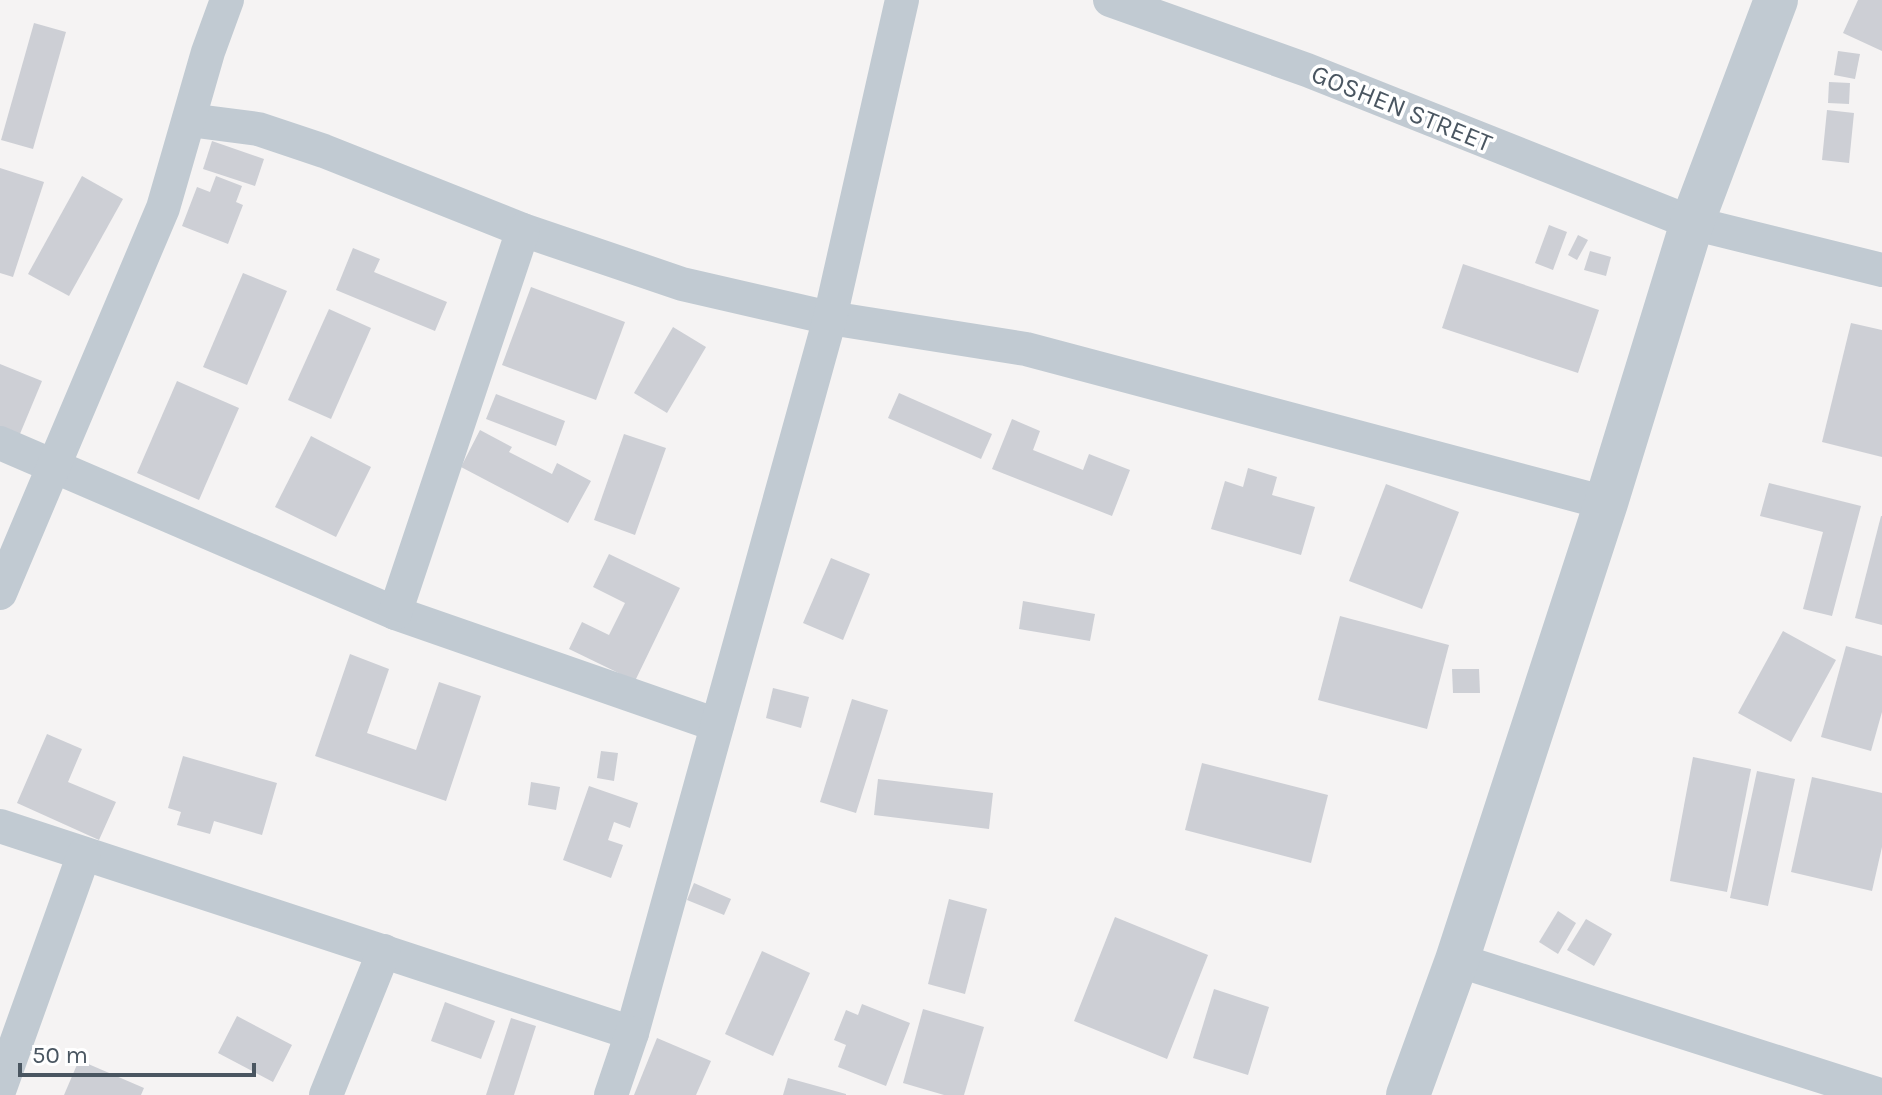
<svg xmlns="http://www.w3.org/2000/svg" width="1882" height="1095" viewBox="0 0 1882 1095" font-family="Karla,sans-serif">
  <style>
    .building { fill: #cdcfd5 }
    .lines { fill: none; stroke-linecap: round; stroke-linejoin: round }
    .minor { stroke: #c1cad2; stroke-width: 34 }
    .tertiary { stroke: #c1cad2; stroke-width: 44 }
    .labels { text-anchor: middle; stroke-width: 7; stroke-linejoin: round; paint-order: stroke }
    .street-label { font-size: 26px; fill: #4a5661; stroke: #fff }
  </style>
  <rect width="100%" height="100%" fill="#f5f3f3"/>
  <g class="building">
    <polygon points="1858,0 1882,0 1882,51 1843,33"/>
    <polygon points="34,23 66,32 33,149 1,140"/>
    <polygon points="1838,51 1860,54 1855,79 1834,75"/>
    <polygon points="1829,82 1850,83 1849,104 1828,103"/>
    <polygon points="1827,110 1854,113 1849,163 1822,160"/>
    <polygon points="212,141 264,159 255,186 203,169"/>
    <polygon points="0,168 44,182 13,277 0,273"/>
    <polygon points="82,176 123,199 69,296 28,274"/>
    <polygon points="216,176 242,186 236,202 243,205 228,244 182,226 197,187 210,192"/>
    <polygon points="1549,225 1567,232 1553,270 1535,263"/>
    <polygon points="1578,235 1588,240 1577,260 1568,255"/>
    <polygon points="353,248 380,259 374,272 447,302 435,331 336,290"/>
    <polygon points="1590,251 1611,257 1606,276 1584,270"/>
    <polygon points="1463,264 1599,310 1578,373 1442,328"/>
    <polygon points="243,273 287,291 247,385 203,367"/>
    <polygon points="531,287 625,322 596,400 502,365"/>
    <polygon points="329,309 371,328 331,419 288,400"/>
    <polygon points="1851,323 1882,330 1882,457 1822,442"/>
    <polygon points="673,327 706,347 667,413 634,393"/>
    <polygon points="0,364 42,381 17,441 0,434"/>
    <polygon points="177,381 239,408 199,500 137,473"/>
    <polygon points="899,393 992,434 981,459 888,418"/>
    <polygon points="496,394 565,421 556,446 486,419"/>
    <polygon points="1012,419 1040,431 1033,450 1083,470 1089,454 1130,470 1112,516 992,469"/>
    <polygon points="480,430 512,447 509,452 552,474 557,463 591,481 568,523 461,467"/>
    <polygon points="624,434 666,448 635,535 594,520"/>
    <polygon points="311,436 371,467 336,537 275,507"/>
    <polygon points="1248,468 1277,477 1272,495 1315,507 1301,555 1211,529 1225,481 1243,487"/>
    <polygon points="1769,483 1861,506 1832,616 1803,609 1823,532 1760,516"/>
    <polygon points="1386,484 1459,512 1422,609 1349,581"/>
    <polygon points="1881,516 1882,516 1882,625 1855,618"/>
    <polygon points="609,554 680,588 635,681 569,649 582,622 609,635 625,603 593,587"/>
    <polygon points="831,558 870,574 843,640 803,623"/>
    <polygon points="1023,601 1095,614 1090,641 1019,629"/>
    <polygon points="1340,616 1449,645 1427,729 1318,700"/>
    <polygon points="1783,631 1836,660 1791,742 1738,713"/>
    <polygon points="1846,646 1882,656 1882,712 1871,751 1821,737"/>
    <polygon points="350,654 389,669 367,733 416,750 439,682 481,696 446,801 315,756"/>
    <polygon points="1452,669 1479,669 1480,693 1453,693"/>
    <polygon points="773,688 809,697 801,728 766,718"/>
    <polygon points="852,699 888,710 856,813 820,802"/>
    <polygon points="47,734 82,749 68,782 116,802 99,840 17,803"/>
    <polygon points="601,751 618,753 614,781 597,778"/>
    <polygon points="183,756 277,783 262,835 214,821 210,834 177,825 181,812 168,808"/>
    <polygon points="1693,757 1751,769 1727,892 1670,881"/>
    <polygon points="1202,763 1328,795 1311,863 1185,830"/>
    <polygon points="1757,771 1795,779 1768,906 1730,898"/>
    <polygon points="1812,777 1882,793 1882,847 1872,891 1791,872"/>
    <polygon points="878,779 993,793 989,829 874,815"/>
    <polygon points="531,782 560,787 556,810 528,805"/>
    <polygon points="589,786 638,803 630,828 614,822 608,840 623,845 611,878 563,860"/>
    <polygon points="694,883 731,899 724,915 687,900"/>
    <polygon points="949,899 987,909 965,994 928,984"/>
    <polygon points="1558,911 1576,923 1558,954 1539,942"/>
    <polygon points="1115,917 1208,955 1167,1059 1074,1021"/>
    <polygon points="1586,919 1612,934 1594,966 1567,950"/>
    <polygon points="762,951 810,973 773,1056 725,1034"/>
    <polygon points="1214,989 1269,1007 1248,1075 1193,1058"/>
    <polygon points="445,1002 495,1021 481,1059 431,1041"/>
    <polygon points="862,1004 910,1023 886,1086 838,1067 846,1045 834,1040 846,1010 858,1015"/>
    <polygon points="923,1009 984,1027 964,1095 944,1095 903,1083"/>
    <polygon points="237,1016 292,1045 273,1082 218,1053"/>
    <polygon points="511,1018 536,1026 514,1095 486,1095"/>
    <polygon points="657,1038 711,1061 696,1095 634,1095"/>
    <polygon points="79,1060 144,1088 141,1095 64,1095"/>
    <polygon points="788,1078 846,1094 846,1095 783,1095"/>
  </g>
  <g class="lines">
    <g class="minor">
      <polyline points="1110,0 1307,70 1692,223 1882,270"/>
      <polyline points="189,120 258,129 324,151 523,230 682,284 830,318 1026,349 1606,503"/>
      <polyline points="0,443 395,613 717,725"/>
      <polyline points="0,593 163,208 208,52 227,0"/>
      <polyline points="395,613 523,230"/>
      <polyline points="0,826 632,1033 830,318 902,0"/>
      <polyline points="1457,960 1880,1095"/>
      <polyline points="0,1088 84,854"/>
      <polyline points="326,1095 384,951"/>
      <polyline points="611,1095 632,1033"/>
    </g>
    <polyline class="tertiary" points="1408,1095 1457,960 1606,503 1692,223 1776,0"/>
  </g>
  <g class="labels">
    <g class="street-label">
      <text transform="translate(1402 108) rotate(22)" y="9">GOSHEN STREET</text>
    </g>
  </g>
  <path d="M20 1063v12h234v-12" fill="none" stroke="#4a5661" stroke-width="4"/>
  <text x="32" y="1063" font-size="24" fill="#4a5661" stroke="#ffffff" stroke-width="6" paint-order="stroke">50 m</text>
</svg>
